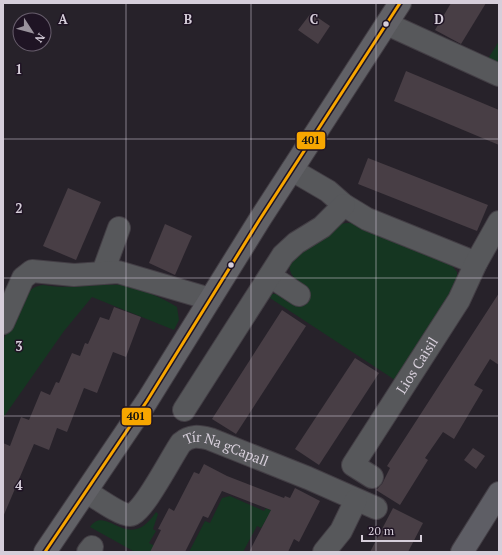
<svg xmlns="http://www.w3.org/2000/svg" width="502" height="555" viewBox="0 0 502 555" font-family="'PT Serif',serif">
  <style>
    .green { fill: #153621 }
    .building { fill: #483e45 }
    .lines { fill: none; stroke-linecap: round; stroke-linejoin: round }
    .minor-casing { stroke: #433e45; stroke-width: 24 }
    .major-casing { stroke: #433e45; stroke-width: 24 }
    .highway-casing { stroke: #433e45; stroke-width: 24 }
    .minor { stroke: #57585b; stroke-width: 22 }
    .major { stroke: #616166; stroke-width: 22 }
    .highway { stroke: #5e5e65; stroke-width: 22 }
    .bus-1-casing { stroke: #1f1424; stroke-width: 6 }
    .bus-1 { stroke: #f7a600; stroke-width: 3 }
    .grid { fill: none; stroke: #d6ceda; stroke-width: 1; stroke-opacity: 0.55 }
    .bus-dot { fill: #d6ceda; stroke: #1f1424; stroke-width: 1.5 }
    .labels { text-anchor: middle; stroke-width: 3; stroke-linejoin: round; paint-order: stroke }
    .street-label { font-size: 14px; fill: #d6ceda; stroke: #1f1424 }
    .grid-label { font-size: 13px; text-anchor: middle; font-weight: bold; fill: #d6ceda; stroke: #1f1424; stroke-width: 3; stroke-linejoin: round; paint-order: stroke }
    .line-badge { stroke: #1f1424; stroke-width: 1.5 }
    .pale-badge-label { font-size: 11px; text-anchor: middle; font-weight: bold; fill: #111 }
  </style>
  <rect width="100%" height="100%" fill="#27222a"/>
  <g class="green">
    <polygon points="499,41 499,67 486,62"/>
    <path d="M 347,223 L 355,223 L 450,263 L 457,272 L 457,285 L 395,380 L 270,298 L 272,294 L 279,294 L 301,306 L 310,291 C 297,281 284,274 292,256 L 340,224 Z"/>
    <path d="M 43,285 C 71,290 95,283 123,285 C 135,285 166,300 177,307 L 179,320 L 174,330 L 92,297 L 64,331 L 3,418 L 3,341 L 16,310 L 20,312 C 26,298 27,287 43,285 Z"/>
    <polygon points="230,496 264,511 266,508 272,511 261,528 257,526 243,552 189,552 205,521 210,523 222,498"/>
    <path d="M 156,512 L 158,514 L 153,529 L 156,531 L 149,543 L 167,552 L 135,552 L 90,527 C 107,503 128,555 156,512 Z"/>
  </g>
  <g class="building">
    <polygon points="451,3 486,3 461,44 435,30"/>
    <polygon points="311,13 330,26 318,44 298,30"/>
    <polygon points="406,71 499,110 499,145 394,101"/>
    <polygon points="368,158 488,205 477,231 358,184"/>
    <polygon points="68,188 101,202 76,260 43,246"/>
    <polygon points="165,224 192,236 175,275 149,263"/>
    <polygon points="499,293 499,365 490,359 474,385 483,390 454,439 443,432 425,458 428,460 400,505 376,490 382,484 390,468 387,466"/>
    <polygon points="114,307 141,317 126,357 113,352 97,393 84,388 67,432 57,428 49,450 34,444 3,517 3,443 10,446 21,417 29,420 41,391 50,395 56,382 59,383 72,353 80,356 85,343 88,344 100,317 109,320"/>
    <polygon points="282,310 306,326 236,434 212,419"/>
    <polygon points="355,358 379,373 319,465 295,449"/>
    <polygon points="473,448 485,456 476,469 464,460"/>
    <polygon points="204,464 227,476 284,498 285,496 290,498 295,488 320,501 299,542 294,539 288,552 249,552 271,510 222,491 208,518 203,516 185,552 150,552 161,530 158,529 169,508 174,511 194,472 199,474"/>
    <polygon points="393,508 423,523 408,552 370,552"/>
  </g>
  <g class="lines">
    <defs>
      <g id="minor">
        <polyline points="387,24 499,75"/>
        <polyline points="292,170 328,191 344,205 367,219 476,263"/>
        <polyline points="103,272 119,228"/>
        <polyline points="270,276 299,295"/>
        <polyline points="3,323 23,278 32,271 74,275 118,272 210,299"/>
        <polyline points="184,410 283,255 296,243 322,227 344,205"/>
        <path id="s1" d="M 372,477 L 353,465 L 459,300 L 476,263 L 499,222"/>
        <path id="s2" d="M 87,492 C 97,498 120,515 130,515 C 142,515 173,454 181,443 C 190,435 199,436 210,439 L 308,478 L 376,508"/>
        <polyline points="88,552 92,547"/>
        <polyline points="324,552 341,531 356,500"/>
      </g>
      <polyline id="major" points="45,552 147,401 260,219 400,3"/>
      <polyline id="highway" points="462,552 499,493"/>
    </defs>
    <use href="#minor" class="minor-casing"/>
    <use href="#major" class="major-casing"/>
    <use href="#highway" class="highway-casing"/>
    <use href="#minor" class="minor"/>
    <use href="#major" class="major"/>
    <use href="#highway" class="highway"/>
    <defs>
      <polyline id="bus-1" points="45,552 147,401 260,219 400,3"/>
    </defs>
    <use href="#bus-1" class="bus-1-casing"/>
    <use href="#bus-1" class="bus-1"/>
  </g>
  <path class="grid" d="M 126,3 L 126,552M 251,3 L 251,552M 376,3 L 376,552M 3,139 L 499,139M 3,278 L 499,278M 3,416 L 499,416"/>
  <g class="bus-dot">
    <circle cx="386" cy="24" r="3.5"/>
    <circle cx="231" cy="265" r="3.5"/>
  </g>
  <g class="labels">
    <g class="street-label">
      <text dy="5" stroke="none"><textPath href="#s1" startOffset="141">Lios Caisil</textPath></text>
      <text dy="5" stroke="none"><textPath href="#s2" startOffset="187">Tír Na gCapall</textPath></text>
    </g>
  </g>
  <g class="grid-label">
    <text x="63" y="24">A</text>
    <text x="188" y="24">B</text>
    <text x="314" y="24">C</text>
    <text x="439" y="24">D</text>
    <text x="19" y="74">1</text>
    <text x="19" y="213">2</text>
    <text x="19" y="351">3</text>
    <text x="19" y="490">4</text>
  </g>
  <g class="line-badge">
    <rect x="296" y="131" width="30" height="19" rx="4" fill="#f7a600"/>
    <rect x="121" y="407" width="31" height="19" rx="4" fill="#f7a600"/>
  </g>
  <g class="pale-badge-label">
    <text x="311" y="144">401</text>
    <text x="136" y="420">401</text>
  </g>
  <rect width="502" height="555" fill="none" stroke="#d6ceda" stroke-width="8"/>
  <g transform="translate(32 32) rotate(126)"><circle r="19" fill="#1f1424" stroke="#685e6d"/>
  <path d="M0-3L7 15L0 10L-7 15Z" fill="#99929c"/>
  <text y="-6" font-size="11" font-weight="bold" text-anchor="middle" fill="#d6ceda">N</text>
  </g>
  <path d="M362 535v6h59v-6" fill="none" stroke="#d6ceda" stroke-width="2"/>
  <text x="368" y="535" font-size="12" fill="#d6ceda" stroke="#1f1424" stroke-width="3" paint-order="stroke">20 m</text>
</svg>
